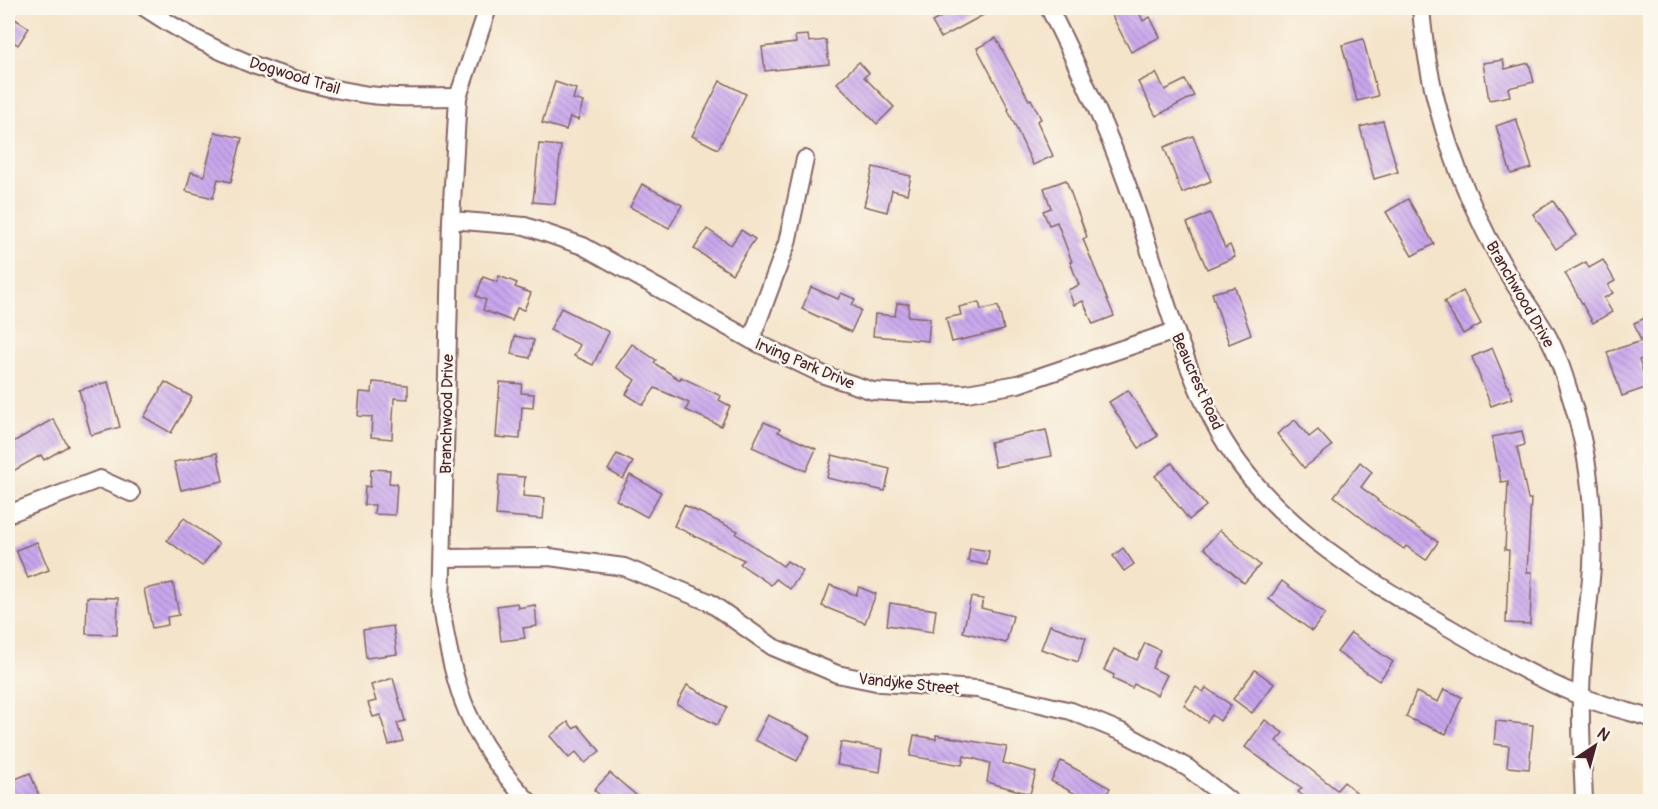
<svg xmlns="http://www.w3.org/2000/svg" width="1658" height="809" viewBox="0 0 1658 809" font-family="Pangolin,sans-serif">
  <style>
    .building { fill: url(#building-back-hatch) }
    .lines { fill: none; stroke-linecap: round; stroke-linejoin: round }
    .street-casing { stroke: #866463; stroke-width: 20 }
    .street { stroke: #fff; stroke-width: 16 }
    .labels { text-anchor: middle; stroke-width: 5; stroke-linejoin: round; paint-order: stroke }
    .street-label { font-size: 16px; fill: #4a1f2b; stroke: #fbf7ec }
  </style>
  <defs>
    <pattern id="building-back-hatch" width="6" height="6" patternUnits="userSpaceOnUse" patternTransform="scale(1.5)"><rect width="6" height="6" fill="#c9a7ee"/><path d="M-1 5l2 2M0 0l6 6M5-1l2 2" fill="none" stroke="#a587c1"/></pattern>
  </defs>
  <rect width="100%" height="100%" fill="#fbf7ec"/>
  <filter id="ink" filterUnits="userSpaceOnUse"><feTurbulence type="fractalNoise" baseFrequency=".0167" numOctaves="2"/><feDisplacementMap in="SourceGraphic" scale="12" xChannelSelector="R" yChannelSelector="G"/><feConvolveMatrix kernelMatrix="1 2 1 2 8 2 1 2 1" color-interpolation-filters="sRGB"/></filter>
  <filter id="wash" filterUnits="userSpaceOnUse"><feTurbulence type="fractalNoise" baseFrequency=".008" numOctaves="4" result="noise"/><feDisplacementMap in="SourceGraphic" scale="24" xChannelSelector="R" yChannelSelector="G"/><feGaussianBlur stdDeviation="1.35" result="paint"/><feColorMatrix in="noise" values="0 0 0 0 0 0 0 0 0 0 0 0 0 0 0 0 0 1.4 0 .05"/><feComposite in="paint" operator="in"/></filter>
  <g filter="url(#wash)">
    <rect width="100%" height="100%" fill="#f4e4ca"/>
    <g id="blocks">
      <g class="building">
        <polygon points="957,8 996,8 941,38 932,22"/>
        <polygon points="1108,8 1137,8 1143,21 1150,17 1160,37 1131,52"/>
        <polygon points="15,19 29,28 18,45 8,38 8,21 12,24"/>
        <polygon points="808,35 809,42 826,40 829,64 765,71 762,47 796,43 795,36"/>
        <polygon points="996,38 1029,100 1031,99 1041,119 1037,121 1053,156 1033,165 1008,110 1009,109 977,48"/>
        <polygon points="1363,39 1378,96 1357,101 1342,45"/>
        <polygon points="1503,60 1505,69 1529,63 1534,82 1508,88 1510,96 1489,100 1483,63"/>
        <polygon points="859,62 869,73 864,77 894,107 877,124 837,83"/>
        <polygon points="1156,73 1165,90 1185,80 1194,96 1156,116 1138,82"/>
        <polygon points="720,81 746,94 718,149 692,136"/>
        <polygon points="555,82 576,89 573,99 583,102 578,120 570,117 566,130 542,123"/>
        <polygon points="1516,119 1532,168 1511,174 1496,126"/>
        <polygon points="1383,121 1398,172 1374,179 1360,127"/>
        <polygon points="215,132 242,138 231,182 218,179 213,198 186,191 191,172 204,176"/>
        <polygon points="1193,136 1211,181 1182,193 1164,147"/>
        <polygon points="539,144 561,146 555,204 533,202"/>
        <polygon points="873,167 911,176 907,194 892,190 887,212 864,206"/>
        <polygon points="1066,180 1087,237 1083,239 1114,316 1093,324 1083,301 1074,305 1068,290 1079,285 1070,262 1072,262 1057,222 1049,225 1043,211 1051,208 1044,188"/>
        <polygon points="642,184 682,205 669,228 630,207"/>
        <polygon points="1408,199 1434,244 1412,256 1386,212"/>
        <polygon points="1553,201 1576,235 1556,249 1533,214"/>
        <polygon points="1210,213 1225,248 1230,245 1235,257 1207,269 1187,223"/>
        <polygon points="707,229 731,245 741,230 755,239 732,274 694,249"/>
        <polygon points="1603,260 1615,281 1608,285 1613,293 1604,298 1612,312 1593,323 1565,273 1586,262 1589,268"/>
        <polygon points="499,276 517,283 515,287 531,293 524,310 517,308 512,321 483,310 486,300 476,296 483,277 497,282"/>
        <polygon points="811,287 838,299 841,293 855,299 852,305 861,310 851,332 802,309"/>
        <polygon points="1235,287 1251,335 1229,344 1212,293"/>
        <polygon points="1463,291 1481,324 1463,334 1444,302"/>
        <polygon points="979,302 981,310 998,306 1004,330 952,342 946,318 961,315 959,307"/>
        <polygon points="897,303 909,304 908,316 930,318 928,341 873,336 875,314 895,316"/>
        <polygon points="561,308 609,332 593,365 574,356 580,345 550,330"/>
        <polygon points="1650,316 1650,335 1640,339 1634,323"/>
        <polygon points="515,336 534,340 530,358 511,354"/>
        <polygon points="1648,339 1650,356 1639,360 1648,387 1622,396 1607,352"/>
        <polygon points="632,344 656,360 654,363 680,380 681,377 721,396 719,400 730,406 721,426 686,410 689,403 655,388 643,405 626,394 635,380 616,367"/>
        <polygon points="1492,348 1513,398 1491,406 1472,357"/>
        <polygon points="108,382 120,427 91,435 79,390"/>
        <polygon points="165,382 192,397 171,433 144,417"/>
        <polygon points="373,382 408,385 408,399 394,398 392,439 371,437 372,417 358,416 360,392 372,393"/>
        <polygon points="500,382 522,384 521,393 534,394 533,408 522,407 520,439 496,437"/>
        <polygon points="1128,390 1158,436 1139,448 1109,402"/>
        <polygon points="53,419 68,446 44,460 41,455 8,474 8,445"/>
        <polygon points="1295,420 1309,437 1318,430 1332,446 1304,468 1277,434"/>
        <polygon points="764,422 780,429 778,432 816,449 806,471 752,447"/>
        <polygon points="1046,430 1052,456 995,467 990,442"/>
        <polygon points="1522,431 1525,445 1517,447 1528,499 1531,499 1527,572 1532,572 1530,624 1506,623 1509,550 1505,550 1508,481 1501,482 1492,437"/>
        <polygon points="217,453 223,481 181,490 174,462"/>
        <polygon points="617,454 633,462 623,479 608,470"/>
        <polygon points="832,455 890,469 885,491 827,478"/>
        <polygon points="1360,462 1372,472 1361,487 1378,500 1377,501 1438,542 1426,560 1406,546 1404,549 1378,531 1334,496"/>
        <polygon points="1172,463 1206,506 1189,520 1155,476"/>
        <polygon points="371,469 390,470 389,483 397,484 395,515 374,514 375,505 364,505 365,486 370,487"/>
        <polygon points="499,475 525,477 523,496 545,498 543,519 496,515"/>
        <polygon points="630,475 661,492 647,517 616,500"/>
        <polygon points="684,505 738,531 736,534 783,566 787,561 803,571 790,589 776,579 771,585 740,564 744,560 674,526"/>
        <polygon points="184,518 219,544 202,566 167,540"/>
        <polygon points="1220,530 1260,565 1244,583 1204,548"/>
        <polygon points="37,542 49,570 28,578 16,550"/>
        <polygon points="970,548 989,551 987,565 968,561"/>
        <polygon points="1123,548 1134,564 1124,571 1113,556"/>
        <polygon points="1282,581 1325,614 1312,631 1269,599"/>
        <polygon points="173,583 179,615 167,617 168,625 152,628 144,589"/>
        <polygon points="830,585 856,595 859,587 876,594 865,623 822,606"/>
        <polygon points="87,597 118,598 117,635 86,634"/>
        <polygon points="971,597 983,599 981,608 1013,616 1006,643 963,632"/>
        <polygon points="517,603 518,608 535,605 537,626 523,628 525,638 501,641 497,606"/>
        <polygon points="890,603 936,610 933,632 887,625"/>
        <polygon points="1050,625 1086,638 1078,662 1041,649"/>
        <polygon points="393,626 397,654 366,658 363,630"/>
        <polygon points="1351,633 1393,662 1379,681 1337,652"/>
        <polygon points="1145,643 1160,650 1152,668 1167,675 1157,695 1134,684 1132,688 1113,679 1114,675 1104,670 1114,649 1137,660"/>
        <polygon points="1255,670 1274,684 1252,713 1233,699"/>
        <polygon points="393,678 405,721 397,723 403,741 389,745 380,715 373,717 368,703 376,701 371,685"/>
        <polygon points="687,685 727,707 717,725 677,704"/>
        <polygon points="1196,687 1203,692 1206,688 1231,705 1220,721 1212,715 1207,722 1184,705"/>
        <polygon points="1444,689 1462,697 1446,734 1406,717 1416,692 1438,702"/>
        <polygon points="768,715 810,736 797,761 755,740"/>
        <polygon points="1265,720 1283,733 1276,741 1301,762 1337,790 1344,782 1356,792 1350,800 1352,801 1310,801 1298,792 1302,788 1245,747"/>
        <polygon points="1496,721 1533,725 1529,769 1507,767 1509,746 1494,744"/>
        <polygon points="568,722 574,729 578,725 600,751 585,763 576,752 569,758 550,736"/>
        <polygon points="914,735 936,739 936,735 1007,747 1003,763 1036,772 1030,794 987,782 990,763 964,756 962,765 910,756"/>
        <polygon points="841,742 883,749 880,772 837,765"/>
        <polygon points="1061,761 1110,788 1103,801 1089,801 1051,781"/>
        <polygon points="30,773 40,798 32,801 8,801 8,782"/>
        <polygon points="610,773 643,801 607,801 594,790"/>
      </g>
    </g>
  </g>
  <g filter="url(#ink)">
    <use href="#blocks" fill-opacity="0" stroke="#866463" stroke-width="1.5"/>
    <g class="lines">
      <defs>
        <g id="street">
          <path d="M 145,8 C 207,50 282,82 357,93 C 390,99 424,97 458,97"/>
          <path d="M 488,8 L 458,97 L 451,220 L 441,607 C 453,689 470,740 529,802"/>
          <path d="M 1049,8 C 1078,66 1105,123 1127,184 C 1156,263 1175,346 1213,421 C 1262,518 1358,574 1448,627 C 1491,652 1534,677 1580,696 C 1602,705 1627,711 1650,718"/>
          <path d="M 1421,8 C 1428,101 1460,192 1507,272 C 1519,293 1534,312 1546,333 C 1558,354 1565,378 1572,401 C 1589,455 1595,510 1592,566 C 1589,610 1581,654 1581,697 C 1580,732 1583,767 1584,802"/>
          <polyline points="451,220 525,226 583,246 751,340 824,375 873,391 921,394 967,393 1018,384 1175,331"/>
          <polyline points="751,340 787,243 805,159"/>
          <polyline points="8,514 100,479 131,493"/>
          <polyline points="443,558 549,557 624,567 709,602 773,647 837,674 881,683 977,689 1071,711 1124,733 1159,752 1188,768 1231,802"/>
        </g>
      </defs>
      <use href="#street" class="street-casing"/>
      <use href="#street" class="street"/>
    </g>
  </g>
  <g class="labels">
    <g class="street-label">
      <text transform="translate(295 75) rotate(17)" y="6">Dogwood Trail</text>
      <text transform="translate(1521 294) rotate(60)" y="6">Branchwood Drive</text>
      <text transform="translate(805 363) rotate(23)" y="6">Irving Park Drive</text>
      <text transform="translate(1198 381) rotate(66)" y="6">Beaucrest Road</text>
      <text transform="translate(446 414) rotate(-89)" y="6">Branchwood Drive</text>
      <text transform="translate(909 683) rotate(6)" y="6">Vandyke Street</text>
    </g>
  </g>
  <rect width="1658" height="809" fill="none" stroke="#fbf7ec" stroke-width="30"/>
  <g transform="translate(1595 746) rotate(36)" stroke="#fbf7ec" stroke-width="4.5" paint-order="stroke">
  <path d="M0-4.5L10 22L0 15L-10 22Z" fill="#4a1f2b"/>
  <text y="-9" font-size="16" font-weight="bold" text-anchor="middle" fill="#4a1f2b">N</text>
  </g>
</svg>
